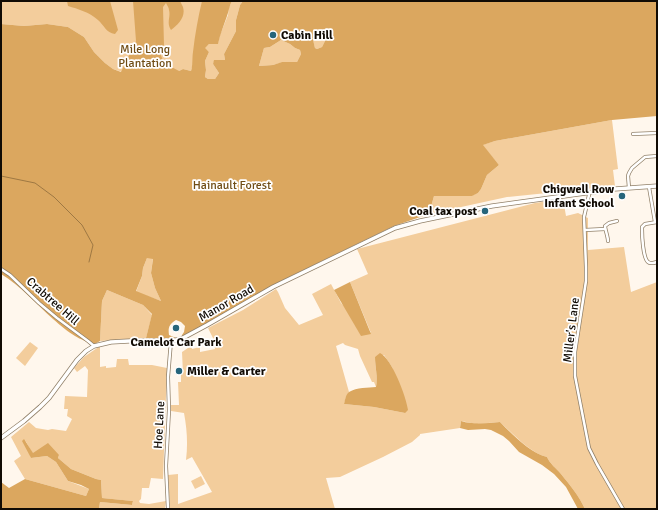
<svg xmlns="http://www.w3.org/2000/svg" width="658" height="510" viewBox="0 0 658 510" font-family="Signika,sans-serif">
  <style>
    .green { fill: #f3cd9c; fill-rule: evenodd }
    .forest { fill: #dba75f; fill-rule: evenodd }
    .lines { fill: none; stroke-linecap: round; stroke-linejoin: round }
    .stream { stroke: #9e7843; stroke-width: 1 }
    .street-casing { stroke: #918069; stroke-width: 4 }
    .secondary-casing { stroke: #918069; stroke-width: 5 }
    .street { stroke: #fff; stroke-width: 2.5 }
    .secondary { stroke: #fff; stroke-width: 3.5 }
    .poi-dot { fill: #26657b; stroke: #fff; stroke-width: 1.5 }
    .labels { text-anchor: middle; stroke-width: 3.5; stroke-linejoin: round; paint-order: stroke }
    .poi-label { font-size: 12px; font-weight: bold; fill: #110b04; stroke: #fff; text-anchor: start }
    .park-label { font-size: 12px; fill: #704d16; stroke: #fff }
    .street-label { font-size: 12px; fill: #110b04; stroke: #fff }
  </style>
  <rect width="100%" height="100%" fill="#fff7ed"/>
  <g class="green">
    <polygon points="1,1 209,1 191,71 183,69 179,71 122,72 113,69 105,63 94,52 84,37 68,27 47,24 24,26 1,24"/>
    <polygon points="232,1 243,1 240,5 236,20 236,31 224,54 225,60 215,60 213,64 219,73 215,79 208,79 205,77 206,70 205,61 209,52 204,48 209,44 218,43 220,35 228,15 229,7"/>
    <path d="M 315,35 L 324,37 L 325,41 L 322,47 L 317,49 L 315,48 C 314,44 312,38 315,35 Z"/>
    <polygon points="281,40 290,44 295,48 300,50 301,54 297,62 283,62 273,65 259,66 264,48 270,47"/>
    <polygon points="612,120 618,169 613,170 615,186 507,197 429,214 434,196 471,196 478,193 481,189 487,175 499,165 482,145 495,141"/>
    <path d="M 563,199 L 566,216 L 578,213 L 588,218 L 588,250 L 624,247 L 631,292 L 657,282 L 657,509 L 585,509 C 579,496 570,485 561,474 C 556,468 550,464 547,457 C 531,454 512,433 500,422 L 477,424 L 461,421 L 460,428 L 420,434 L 420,435 L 412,442 L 383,457 L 340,477 L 326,478 L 335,509 L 170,509 L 168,475 L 178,474 L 178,504 L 212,492 L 192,457 L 186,460 C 188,444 187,429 184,413 L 171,411 L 171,405 L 179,405 L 178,382 L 181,382 L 181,375 L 183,374 L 182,352 L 191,346 L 192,349 L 200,347 L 200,352 L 215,349 L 213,338 L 208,328 L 243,310 L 276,289 L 278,292 L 285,308 L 299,325 L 323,315 L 312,294 L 331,284 L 341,303 L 371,333 L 350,282 L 368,274 L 357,249 L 535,203 ZM 343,343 L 345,345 L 358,349 L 360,356 L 372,382 L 374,382 L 376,387 C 378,377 375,367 375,357 L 384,355 L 392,367 L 405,413 L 374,407 L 344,404 L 346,397 L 349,392 L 336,346 Z"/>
    <polygon points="147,258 153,258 151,273 155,288 161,301 136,292 142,276 143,268"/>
    <polygon points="107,290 143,305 152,315 146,338 100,341 102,301"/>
    <polygon points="30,342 38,348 25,366 16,358"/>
    <polygon points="100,346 100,367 106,366 106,368 116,367 117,359 128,359 129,365 152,365 167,368 163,479 151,478 149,488 142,488 141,499 139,501 140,503 149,504 166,501 165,509 99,509 100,502 132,505 133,501 102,498 101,480 96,479 71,469 58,458 59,455 33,454 25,440 31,458 47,456 56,462 68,481 89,489 86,496 25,479 14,461 21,456 11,437 29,422 36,428 48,430 52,429 66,431 72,419 67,416 68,409 64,409 65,396 87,397 88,370 85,366 77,372 74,368 84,357"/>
    <polygon points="201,476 205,484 195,489 191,481"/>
  </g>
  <g class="forest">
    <path d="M 67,1 L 110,1 L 118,30 L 115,34 C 106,33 104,25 98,20 C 89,12 78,9 68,6 Z"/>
    <path d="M 133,1 L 180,1 C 181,3 182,5 183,7 C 186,17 178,25 171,30 C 166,22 171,18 169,10 C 169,8 167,5 166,3 L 163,7 L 164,45 L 160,53 L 164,63 L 179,71 L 183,69 L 191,71 C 193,65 192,58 193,52 C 195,34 198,18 202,1 L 232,1 C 229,6 229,11 227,16 C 224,25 220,34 218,44 L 209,44 L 205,48 L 209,52 L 205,61 L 206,70 L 205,77 L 208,79 L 215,79 L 219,73 L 213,64 L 214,60 L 225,60 L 224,54 L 236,31 L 236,20 L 240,5 L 243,1 L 657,1 L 657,116 L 612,120 L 495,141 L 483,145 L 499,165 L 487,175 L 481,189 L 478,193 L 472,196 L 434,196 L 429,214 L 394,226 L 277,283 L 193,331 L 182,336 L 182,335 L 184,332 L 185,326 L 181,322 L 176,320 C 169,324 168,328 169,335 L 176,338 L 146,338 L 152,314 L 143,305 L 107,290 L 102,301 L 100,341 L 91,346 C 86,340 81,340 75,336 C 68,332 60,325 53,319 C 36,304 21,286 1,274 L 1,24 L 24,26 L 47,24 L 68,27 L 84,37 L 94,52 L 105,63 L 113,69 L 121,72 L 136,41 ZM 315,35 L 324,37 L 325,41 L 322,47 L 317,49 L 315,48 C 314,44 312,38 315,35 ZM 281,40 L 290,44 L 295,48 L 300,50 L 301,54 L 297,62 L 282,62 L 273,65 L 259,66 L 264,48 L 270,47 ZM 147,258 L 153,259 L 151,273 L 155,288 L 161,301 L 136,291 L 142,276 L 143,268 Z"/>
    <polygon points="350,282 371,334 361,336 334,290"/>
    <path d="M 380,353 C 392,359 406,396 408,410 L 405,413 L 374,407 L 344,404 C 345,400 346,394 349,392 C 357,387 368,388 376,387 C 378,377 375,367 375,357 Z"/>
    <path d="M 461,421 C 474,425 487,423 500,422 C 511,433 531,454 547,457 C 550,464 556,468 561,474 C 570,485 579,496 585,509 L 578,509 L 566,487 L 554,474 L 542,465 L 519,452 L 509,441 L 503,436 L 491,430 L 485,429 L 468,430 L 460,428 Z"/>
    <polygon points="24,439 33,453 48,443 59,455 58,458 71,469 96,479 101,480 102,498 133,501 132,505 100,502 99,509 1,509 1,482 9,488 25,479 86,496 89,489 81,485 68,481 56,462 47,456 31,458 22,441"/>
  </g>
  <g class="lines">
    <polyline class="stream" points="1,176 35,183 54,197 82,225 93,245 89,262"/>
    <defs>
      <g id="street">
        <polyline points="633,134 657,133"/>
        <polyline points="649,187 655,222"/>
        <polyline points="629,188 628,176 629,173 632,168 645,157 657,156"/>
        <polyline points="589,193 589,195 584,217 586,267 586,281 575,352 575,376 589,448 597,464 623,509"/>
        <path d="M 657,222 L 645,224 L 642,227 L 642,229 C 642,236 643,258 648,262 C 650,264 654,263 657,262"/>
        <polyline points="585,230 605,229"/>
        <path d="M 608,241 C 608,237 605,229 605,226 L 609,223 L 617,221"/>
        <polyline points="1,269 10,275 39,303 57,318 88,341 94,346"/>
        <polyline points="168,509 166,466 169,410 168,377 171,341"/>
      </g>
      <polyline id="secondary" points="1,438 24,421 40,407 49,398 77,360 86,351 94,346 111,342 129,341 171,341 181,339 207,325 273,287 395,228 420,221 492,206 615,189 657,186"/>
    </defs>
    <use href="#street" class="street-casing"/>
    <use href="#secondary" class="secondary-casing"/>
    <use href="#street" class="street"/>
    <use href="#secondary" class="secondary"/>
  </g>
  <g class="poi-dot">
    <circle cx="273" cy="35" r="4"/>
    <circle cx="622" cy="196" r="4"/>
    <circle cx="485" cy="211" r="4"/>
    <circle cx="176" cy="328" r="4"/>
    <circle cx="179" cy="371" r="4"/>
  </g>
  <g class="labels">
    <g class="poi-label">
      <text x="281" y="39">Cabin Hill</text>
      <text x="614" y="193" text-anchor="end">Chigwell Row<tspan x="614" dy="14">Infant School</tspan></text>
      <text x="477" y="215" text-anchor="end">Coal tax post</text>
      <text x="176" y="346" text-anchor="middle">Camelot Car Park</text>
      <text x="187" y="375">Miller &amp; Carter</text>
    </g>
    <g class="park-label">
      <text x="145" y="53">Mile Long<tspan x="145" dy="14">Plantation</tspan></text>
      <text x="232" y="189">Hainault Forest</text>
    </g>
    <g class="street-label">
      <text transform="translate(53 301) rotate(41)" y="4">Crabtree Hill</text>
      <text transform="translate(226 303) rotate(-30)" y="4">Manor Road</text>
      <text transform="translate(571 330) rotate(-83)" y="4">Miller's Lane</text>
      <text transform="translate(159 425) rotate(-87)" y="4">Hoe Lane</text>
    </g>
  </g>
  <rect width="658" height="510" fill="none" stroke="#110b04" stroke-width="4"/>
</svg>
